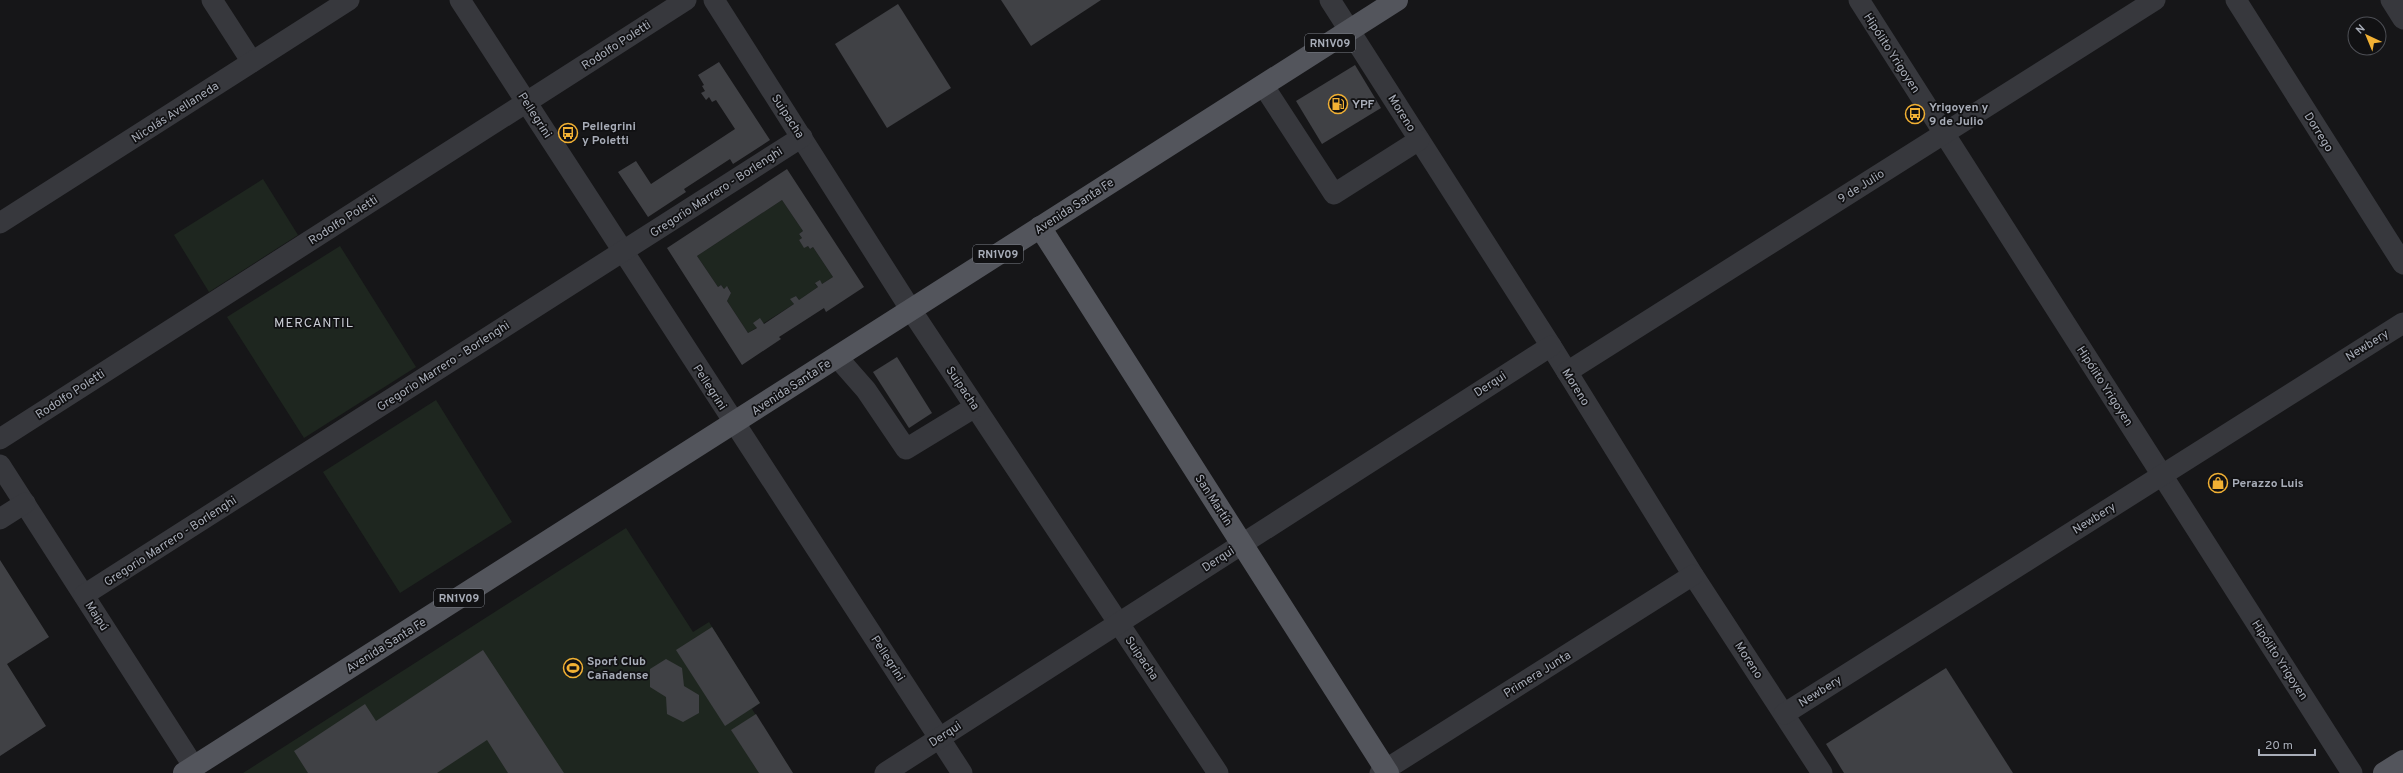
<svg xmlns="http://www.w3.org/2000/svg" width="2403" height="773" viewBox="0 0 2403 773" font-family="Overpass,sans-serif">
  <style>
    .green { fill: #1e261f }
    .building { fill: #404145; fill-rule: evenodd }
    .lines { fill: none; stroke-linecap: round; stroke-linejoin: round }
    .minor { stroke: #37383d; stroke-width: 21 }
    .major { stroke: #53555c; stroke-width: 22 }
    .labels { text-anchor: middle; stroke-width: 3.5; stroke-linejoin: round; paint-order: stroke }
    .shield { fill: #111113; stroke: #7b7e86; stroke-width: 1 }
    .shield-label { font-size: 11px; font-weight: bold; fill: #a8adb8 }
    .street-label { font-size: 12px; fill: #a8adb8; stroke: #111113 }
    .poi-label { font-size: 12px; font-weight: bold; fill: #a8adb8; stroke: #111113; text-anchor: start }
    .neighbourhood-label { font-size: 13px; letter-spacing: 1px; fill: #c9ccd4; stroke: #111113 }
  </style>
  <rect width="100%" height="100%" fill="#161618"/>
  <g class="green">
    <polygon points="263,179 298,235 209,292 174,235"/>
    <polygon points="782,200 803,231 799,234 802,238 799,240 804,247 808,246 810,249 813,247 833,277 822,284 815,284 818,287 799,300 796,296 791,299 794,304 748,333 727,301 731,293 728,287 724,289 721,285 718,287 697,256"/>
    <polygon points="340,246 416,367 304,438 227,317"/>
    <polygon points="436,400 512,522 400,593 323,472"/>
    <polygon points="626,528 693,632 709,622 760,703 752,709 793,773 243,773"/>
  </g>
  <g class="building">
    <polygon points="1001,0 1101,0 1031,46"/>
    <polygon points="898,4 951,88 887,128 835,44"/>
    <polygon points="719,62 770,140 733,164 730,159 684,189 686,192 648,217 618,172 636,161 651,184 735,129 716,100 712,102 709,97 706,100 701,93 705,91 702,86 704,85 698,75"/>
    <polygon points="1355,65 1381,108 1322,144 1296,101"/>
    <path d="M 787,169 L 864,287 L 826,312 L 824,308 L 779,337 L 781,339 L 742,365 L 667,248 ZM 782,200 L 803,231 L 799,234 L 802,238 L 799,240 L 804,248 L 808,246 L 810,249 L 813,247 L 833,277 L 822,284 L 820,280 L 815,283 L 818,287 L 799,300 L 796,296 L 790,299 L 794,304 L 764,324 L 760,318 L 753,323 L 757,328 L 748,333 L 727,301 L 731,293 L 727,286 L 724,289 L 721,285 L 718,287 L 697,256 Z"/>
    <polygon points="897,357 932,413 909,428 873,372"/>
    <polygon points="0,560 49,637 7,664 46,726 0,756"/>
    <polygon points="712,627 760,703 725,726 676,650"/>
    <polygon points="483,650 564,773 508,773 487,740 437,773 308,773 294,751 365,704 376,721"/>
    <polygon points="666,659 682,668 684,686 699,695 699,713 683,722 667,714 666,697 650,687 650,669"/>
    <polygon points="1946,668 2013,773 1844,773 1826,744"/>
    <polygon points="756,714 793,773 759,773 731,730"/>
  </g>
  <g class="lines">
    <g class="minor">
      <polyline points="212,0 252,62"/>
      <polyline points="460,0 962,773"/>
      <polyline points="714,0 911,310 1218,773"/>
      <polyline points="1330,0 1551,346 1693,575 1822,773"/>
      <polyline points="1859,0 2352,773"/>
      <polyline points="2236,0 2403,264"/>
      <polyline points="2391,0 2403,19"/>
      <polyline points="1263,85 1334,194 1419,140"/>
      <polyline points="0,223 349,0"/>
      <polyline points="837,357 866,390 906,449 975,407"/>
      <polyline points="1567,372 2155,0"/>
      <polyline points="0,439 686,0"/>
      <polyline points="0,465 194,767"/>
      <polyline points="0,519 25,503"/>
      <polyline points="84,595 802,137"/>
      <polyline points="1784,714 2403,323"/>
      <polyline points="885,773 1551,346"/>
      <polyline points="1380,773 1693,575"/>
    </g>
    <g class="major">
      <polyline points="1040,227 1388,773"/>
      <polyline points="184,773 1397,0"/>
      <polyline points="2384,773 2403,761"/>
    </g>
  </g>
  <defs>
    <symbol id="fuel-ring" viewBox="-11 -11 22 22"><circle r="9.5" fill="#111113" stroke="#f2b134" stroke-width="1.5"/><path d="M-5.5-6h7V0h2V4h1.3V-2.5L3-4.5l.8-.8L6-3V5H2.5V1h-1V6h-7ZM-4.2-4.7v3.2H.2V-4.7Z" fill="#f2b134"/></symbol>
    <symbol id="bus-ring" viewBox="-11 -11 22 22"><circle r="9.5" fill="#111113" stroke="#f2b134" stroke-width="1.5"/><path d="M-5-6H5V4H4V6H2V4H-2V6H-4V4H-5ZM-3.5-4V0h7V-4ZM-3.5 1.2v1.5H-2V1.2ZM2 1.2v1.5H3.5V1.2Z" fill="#f2b134"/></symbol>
    <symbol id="shop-ring" viewBox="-11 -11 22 22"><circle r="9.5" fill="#111113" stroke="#f2b134" stroke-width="1.5"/><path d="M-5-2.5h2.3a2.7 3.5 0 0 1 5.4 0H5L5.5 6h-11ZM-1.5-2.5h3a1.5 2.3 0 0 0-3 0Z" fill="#f2b134"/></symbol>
    <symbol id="stadium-ring" viewBox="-11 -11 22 22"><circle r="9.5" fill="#111113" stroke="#f2b134" stroke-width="1.5"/><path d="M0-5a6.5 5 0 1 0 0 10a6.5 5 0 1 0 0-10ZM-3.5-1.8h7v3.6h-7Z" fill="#f2b134"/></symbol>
  </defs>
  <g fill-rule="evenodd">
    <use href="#fuel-ring" x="1327" y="93" width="22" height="22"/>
    <use href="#bus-ring" x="1904" y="103" width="22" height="22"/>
    <use href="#bus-ring" x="557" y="122" width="22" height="22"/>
    <use href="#shop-ring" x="2207" y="472" width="22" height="22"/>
    <use href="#stadium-ring" x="562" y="657" width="22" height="22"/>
  </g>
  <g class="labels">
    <g class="shield">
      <rect x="1305" y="34" width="50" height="18" rx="3"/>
      <rect x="973" y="245" width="50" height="18" rx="3"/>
      <rect x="434" y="589" width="50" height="18" rx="3"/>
    </g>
    <g class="shield-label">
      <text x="1330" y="47">RN1V09</text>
      <text x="998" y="258">RN1V09</text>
      <text x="459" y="602">RN1V09</text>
    </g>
    <g class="street-label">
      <text transform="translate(616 45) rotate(-33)" y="4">Rodolfo Poletti</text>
      <text transform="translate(1892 53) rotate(57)" y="4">Hipólito Yrigoyen</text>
      <text transform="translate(175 112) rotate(-33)" y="4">Nicolás Avellaneda</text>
      <text transform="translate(1402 113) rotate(58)" y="4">Moreno</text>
      <text transform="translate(535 115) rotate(57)" y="4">Pellegrini</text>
      <text transform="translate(788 116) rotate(57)" y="4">Suipacha</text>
      <text transform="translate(2319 132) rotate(58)" y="4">Dorrego</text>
      <text transform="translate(1861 186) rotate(-32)" y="4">9 de Julio</text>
      <text transform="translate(716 192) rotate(-33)" y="4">Gregorio Marrero - Borlenghi</text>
      <text transform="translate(1074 206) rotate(-33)" y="4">Avenida Santa Fe</text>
      <text transform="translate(343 220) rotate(-33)" y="4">Rodolfo Poletti</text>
      <text transform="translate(2367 345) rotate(-32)" y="4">Newbery</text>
      <text transform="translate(443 366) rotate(-33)" y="4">Gregorio Marrero - Borlenghi</text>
      <text transform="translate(1490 384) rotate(-33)" y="4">Derqui</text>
      <text transform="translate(2105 386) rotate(57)" y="4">Hipólito Yrigoyen</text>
      <text transform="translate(710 387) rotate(57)" y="4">Pellegrini</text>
      <text transform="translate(791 387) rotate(-33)" y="4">Avenida Santa Fe</text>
      <text transform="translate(1576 387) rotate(58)" y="4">Moreno</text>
      <text transform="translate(963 388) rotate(56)" y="4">Suipacha</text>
      <text transform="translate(70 394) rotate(-33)" y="4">Rodolfo Poletti</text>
      <text transform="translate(1214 500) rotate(57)" y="4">San Martín</text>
      <text transform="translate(2094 518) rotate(-32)" y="4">Newbery</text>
      <text transform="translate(170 541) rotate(-33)" y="4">Gregorio Marrero - Borlenghi</text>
      <text transform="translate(1218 559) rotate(-33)" y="4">Derqui</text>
      <text transform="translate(97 616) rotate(57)" y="4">Maipú</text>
      <text transform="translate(386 645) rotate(-32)" y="4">Avenida Santa Fe</text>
      <text transform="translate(888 658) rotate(57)" y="4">Pellegrini</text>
      <text transform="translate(1142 658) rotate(56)" y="4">Suipacha</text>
      <text transform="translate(1749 660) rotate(57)" y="4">Moreno</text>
      <text transform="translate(2280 660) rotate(57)" y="4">Hipólito Yrigoyen</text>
      <text transform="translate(1537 674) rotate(-32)" y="4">Primera Junta</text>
      <text transform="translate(1820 691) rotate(-32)" y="4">Newbery</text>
      <text transform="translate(945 734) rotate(-33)" y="4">Derqui</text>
    </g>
    <g class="poi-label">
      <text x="1352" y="108">YPF</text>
      <text x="1929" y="111">Yrigoyen y<tspan x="1929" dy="14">9 de Julio</tspan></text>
      <text x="582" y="130">Pellegrini<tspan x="582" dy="14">y Poletti</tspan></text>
      <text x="2232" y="487">Perazzo Luis</text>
      <text x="587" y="665">Sport Club<tspan x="587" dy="14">Cañadense</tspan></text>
    </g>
    <g class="neighbourhood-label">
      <text x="314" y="327">MERCANTIL</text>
    </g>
  </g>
  <g transform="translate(2367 36) rotate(316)"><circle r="19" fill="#111113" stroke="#4d4f55"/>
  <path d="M0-3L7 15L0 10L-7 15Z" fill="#f2b134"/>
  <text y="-6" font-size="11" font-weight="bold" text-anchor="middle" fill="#a8adb8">N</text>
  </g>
  <path d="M2259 749v6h56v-6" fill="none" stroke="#a8adb8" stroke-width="2"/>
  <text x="2265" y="749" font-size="12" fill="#a8adb8" stroke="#111113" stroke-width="3" paint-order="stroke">20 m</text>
</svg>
